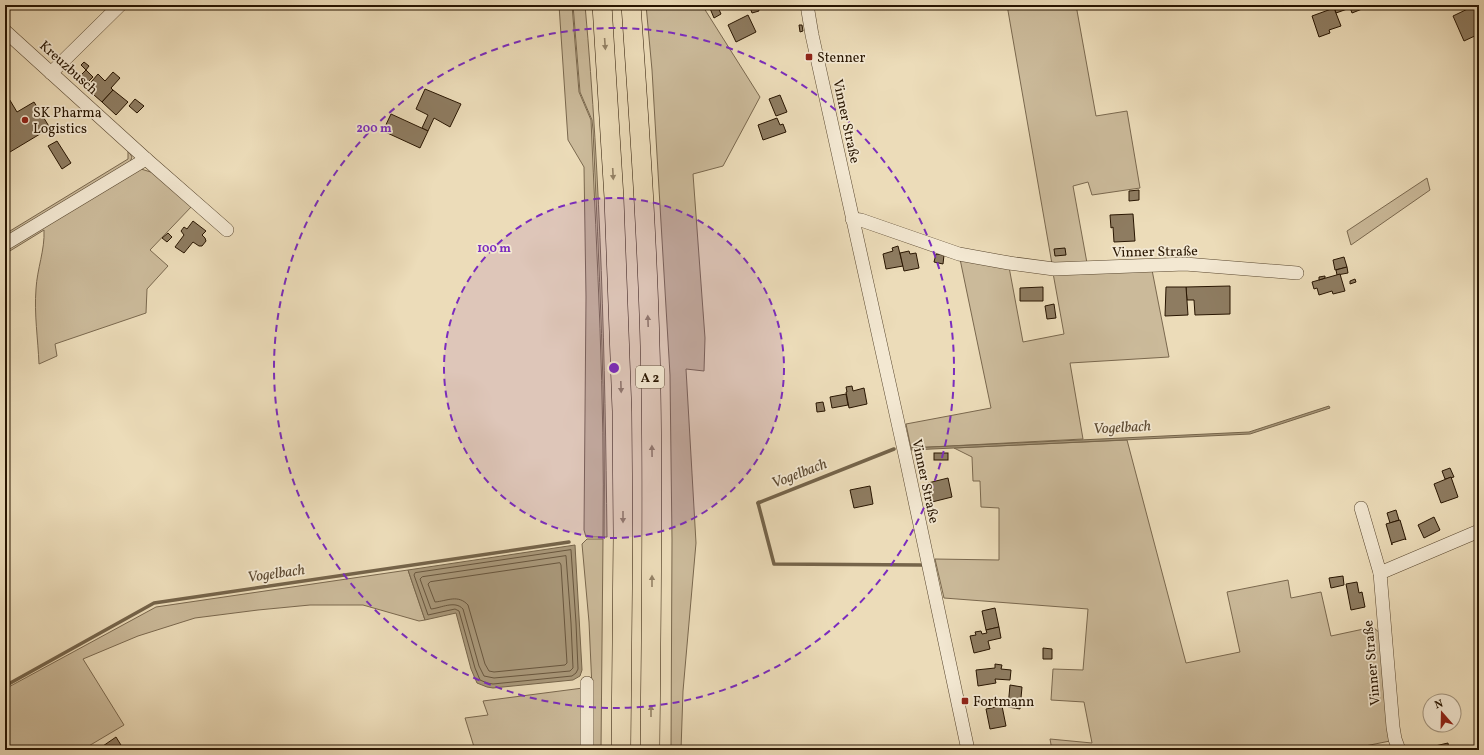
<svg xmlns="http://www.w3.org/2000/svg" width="1484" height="755" viewBox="0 0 1484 755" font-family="Vollkorn,serif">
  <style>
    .green { fill: #cbba9a; stroke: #7a684e }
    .water { fill: #a9987a; stroke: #75644a }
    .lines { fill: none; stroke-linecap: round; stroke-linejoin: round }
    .shore { stroke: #68563e; stroke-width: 1 }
    .stream { stroke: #75644a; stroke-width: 3.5 }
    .building { fill: #8e7c61; stroke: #281501 }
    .minor-casing { stroke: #59472f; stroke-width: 14 }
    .highway-casing { stroke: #281501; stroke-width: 20 }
    .minor { stroke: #f3e8d2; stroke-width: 13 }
    .highway { stroke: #ecdcb9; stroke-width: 19 }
    .oneway { fill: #948266 }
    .ring { fill: none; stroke: #7b2cbf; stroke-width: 2; stroke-dasharray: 7 5 }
    .poi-dot { fill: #8f2418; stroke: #f3e8d2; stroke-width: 1.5 }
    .labels { text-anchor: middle; stroke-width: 3.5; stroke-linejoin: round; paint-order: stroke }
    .shield { fill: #f3e8d2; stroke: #655440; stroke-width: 1 }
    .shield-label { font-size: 13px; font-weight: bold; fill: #281501 }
    .poi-label { font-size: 14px; fill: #281501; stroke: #f3e8d2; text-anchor: start }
    .street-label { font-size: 14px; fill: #281501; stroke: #f3e8d2 }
    .water-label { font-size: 15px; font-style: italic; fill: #5c4931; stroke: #f3e8d2 }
    .centre { fill: #7b2cbf; stroke: #f3e8d2; stroke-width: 2 }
    .ring-label { font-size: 12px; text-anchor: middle; font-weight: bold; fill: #7b2cbf; stroke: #f3e8d2; stroke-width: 3.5; stroke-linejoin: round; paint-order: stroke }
  </style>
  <rect width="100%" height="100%" fill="#ecdcb9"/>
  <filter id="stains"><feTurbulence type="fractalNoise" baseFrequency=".005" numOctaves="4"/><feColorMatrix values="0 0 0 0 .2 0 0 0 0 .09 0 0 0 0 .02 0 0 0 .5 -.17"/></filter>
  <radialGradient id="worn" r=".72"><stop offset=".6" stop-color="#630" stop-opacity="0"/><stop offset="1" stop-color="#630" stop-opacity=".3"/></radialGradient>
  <g class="green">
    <path d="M 559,5 L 572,5 L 579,92 L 591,120 C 597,259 605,398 603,537 L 586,537 L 584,530 L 586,297 L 584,167 L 568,140 Z"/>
    <path d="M 573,5 L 585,5 C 601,182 605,359 607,537 L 604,537 C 606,401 599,266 593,130 L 592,120 L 580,92 Z"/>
    <polygon points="646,5 702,5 760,97 723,166 693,174 705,338 704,371 686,369 696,543 683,691 681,750 671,750 672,540 670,375 652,70"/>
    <polygon points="1007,5 1076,5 1096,116 1127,111 1140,188 1092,195 1088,182 1073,186 1087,263 1052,264"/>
    <polygon points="128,150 132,157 130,162 5,240 5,234 128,159"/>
    <path d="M 141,169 L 154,173 L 192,206 L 150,250 L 168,266 L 147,289 L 146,313 L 55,344 L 57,356 L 39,364 C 38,339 34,314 36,289 C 37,269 45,250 44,230 L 5,254 L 5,249 L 134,171 Z"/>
    <polygon points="1427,178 1430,190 1351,245 1347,231"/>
    <polygon points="960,259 1009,267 1023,342 1064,334 1053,273 1152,270 1169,357 1070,363 1083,439 911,448 906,424 991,408"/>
    <polygon points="1127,440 1186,663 1240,652 1227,592 1288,580 1291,598 1321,592 1331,636 1373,627 1381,634 1390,741 1345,750 1052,750 1050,739 1092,743 1084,702 1051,700 1053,669 1083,670 1088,609 944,598 935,559 999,560 999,508 981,507 980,481 973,481 972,457 954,448"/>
    <polygon points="587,539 603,539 601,750 592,750 592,688 589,622 582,544"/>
    <polygon points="408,570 425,620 419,621 363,605 310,605 258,610 195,618 138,636 83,659 124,725 82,750 5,750 5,689 156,607"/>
    <polygon points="583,688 582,750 475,750 465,718 488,715 483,701"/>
  </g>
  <g class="water">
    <polygon points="1329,406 1330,408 1250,434 911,450 911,448 1249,432"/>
    <polygon points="575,545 582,670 580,676 573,680 493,688 487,687 477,683 471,669 456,613 425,620 408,570"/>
  </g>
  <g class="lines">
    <g class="shore">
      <polygon points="571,550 576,623 578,669 576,673 572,676 493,684 487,683 480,680 475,668 459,611 455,609 428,615 414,575 415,573"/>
      <path d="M 566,556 L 571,623 L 573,668 L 570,671 L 494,678 L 484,676 L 479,666 L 463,609 C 455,600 441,608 431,609 L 420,579 L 422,577 Z"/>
      <path d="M 560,563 L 561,565 L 567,663 L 565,665 L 494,672 L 489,671 L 485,664 L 468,605 C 458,594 447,601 435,602 L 428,584 L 430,582 Z"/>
    </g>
    <g class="stream">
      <polyline points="759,502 758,503 894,449"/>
      <polyline points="758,503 774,564 922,565"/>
      <polyline points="5,686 154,603 569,542"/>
    </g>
  </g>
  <g class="building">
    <polygon points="710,5 717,5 721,14 714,18 709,6"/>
    <polygon points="749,5 757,5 759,11 752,13"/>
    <polygon points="1298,5 1311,5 1300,9"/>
    <polygon points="1349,5 1350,8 1336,13 1335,10"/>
    <polygon points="1349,5 1367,5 1367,7 1352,13"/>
    <polygon points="1476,5 1479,5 1479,34 1464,41 1453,16"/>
    <polygon points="1334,8 1341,26 1329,30 1330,33 1319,37 1312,16"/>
    <polygon points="748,15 756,32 736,42 728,25"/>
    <polygon points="799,25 802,25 803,31 800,32"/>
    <polygon points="84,62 89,66 86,70 81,65"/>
    <polygon points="86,70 93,77 86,84 79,77"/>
    <polygon points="113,72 120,78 111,88 113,90 102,102 86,88 98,74 105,81"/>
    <polygon points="425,89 461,104 450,127 434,118 428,131 422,128 428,115 416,109"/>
    <polygon points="113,90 128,102 116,115 102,102"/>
    <polygon points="5,92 17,112 34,102 50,128 5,155"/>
    <polygon points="780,95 787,112 776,116 769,99"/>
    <polygon points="135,99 144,106 137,113 129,106"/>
    <polygon points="391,114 428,131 420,148 383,131"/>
    <polygon points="777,118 780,125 783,124 786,132 763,140 758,125"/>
    <polygon points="57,141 71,163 62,169 48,146"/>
    <polygon points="1139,190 1139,200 1129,201 1129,191"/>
    <polygon points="1133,214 1135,241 1114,242 1113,227 1111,228 1110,215"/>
    <polygon points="193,221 206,231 202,235 205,238 206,241 202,246 199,246 193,242 184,253 175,247 184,235 181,231 184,227 187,229"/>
    <polygon points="168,233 172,237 167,242 162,238"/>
    <polygon points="898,246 903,266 886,269 883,254 893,251 892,248"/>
    <polygon points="1065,248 1066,255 1055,256 1054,249"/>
    <polygon points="909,251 910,254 916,253 919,268 904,271 900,253"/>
    <polygon points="936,254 944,255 943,264 934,262"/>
    <polygon points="1344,257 1347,267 1335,270 1333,260"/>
    <polygon points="1347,267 1348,273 1337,275 1336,270"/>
    <polygon points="1340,274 1345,291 1333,294 1332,291 1319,295 1317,288 1314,289 1312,282"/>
    <polygon points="1325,276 1325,278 1319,280 1319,277"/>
    <polygon points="1355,279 1356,282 1350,284 1350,281"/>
    <polygon points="1230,286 1230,314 1195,315 1194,300 1187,300 1186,287"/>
    <polygon points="1043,287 1043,301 1020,301 1020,288"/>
    <polygon points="1166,287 1186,287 1188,315 1165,316"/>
    <polygon points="1054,304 1056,318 1047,319 1045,306"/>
    <polygon points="852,386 853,391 864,388 867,404 849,408 846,392 847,392 846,387"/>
    <polygon points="846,394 848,405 832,408 830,397"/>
    <polygon points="823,402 825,411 817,412 816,403"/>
    <rect x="934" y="453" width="14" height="7"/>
    <polygon points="1450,468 1454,477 1445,479 1442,471"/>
    <polygon points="1451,477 1458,497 1441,503 1434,484"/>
    <polygon points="948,478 952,497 932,502 928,483"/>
    <polygon points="870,486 873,504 854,508 850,490"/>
    <polygon points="1396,510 1399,520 1390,523 1387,513"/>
    <polygon points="1434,517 1440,530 1424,538 1418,525"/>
    <polygon points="1400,520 1406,540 1405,539 1392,543 1392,545 1386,524"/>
    <polygon points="1343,576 1344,585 1331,588 1329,578"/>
    <polygon points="1357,582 1359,593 1362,592 1365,607 1351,610 1346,584"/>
    <polygon points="995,608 999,627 986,630 982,611"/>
    <polygon points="999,627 1001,638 988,641 990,649 974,653 970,636 976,635 975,632 981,631 982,634 987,633 986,630"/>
    <polygon points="1043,648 1052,649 1052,659 1043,659"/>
    <polygon points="995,664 1002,665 1001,669 1011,670 1010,680 995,679 996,683 978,686 976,670 995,668"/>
    <polygon points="1010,685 1022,687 1020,709 1008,707"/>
    <polygon points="1002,706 1006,726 990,729 986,709"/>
    <polygon points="116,737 124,750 106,750 103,746"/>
    <polygon points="1448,743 1449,750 1436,750 1435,746"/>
    <polygon points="435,747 437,750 427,750"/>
  </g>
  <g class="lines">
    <defs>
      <g id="minor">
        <polyline points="807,5 812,35 906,459 968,750"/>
        <polyline points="5,31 146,159 227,230"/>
        <polyline points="51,73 120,5"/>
        <polyline points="852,219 861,220 959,254 1009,263 1054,269 1185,264 1297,273"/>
        <polyline points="5,244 146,159"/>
        <polyline points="1361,508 1380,573 1393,727 1395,739 1399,750"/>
        <polyline points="1380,573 1479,531"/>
        <polyline points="587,750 587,683"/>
      </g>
      <g id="highway">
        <polyline points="602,5 614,198 622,411 623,535 621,750"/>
        <path d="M 631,5 C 640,133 649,262 651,390 C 653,510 651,630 650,750"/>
      </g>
    </defs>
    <use href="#minor" class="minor-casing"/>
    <use href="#highway" class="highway-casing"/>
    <use href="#minor" class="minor"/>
    <use href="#highway" class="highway"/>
  </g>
  <defs><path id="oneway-solid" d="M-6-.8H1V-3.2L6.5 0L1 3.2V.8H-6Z"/></defs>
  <g class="oneway">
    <use href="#oneway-solid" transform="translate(605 44) rotate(86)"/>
    <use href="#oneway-solid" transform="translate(613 174) rotate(87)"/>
    <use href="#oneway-solid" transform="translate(648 321) rotate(-92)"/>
    <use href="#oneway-solid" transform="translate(621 387) rotate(88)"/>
    <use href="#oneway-solid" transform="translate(652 451) rotate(-91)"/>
    <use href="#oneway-solid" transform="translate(623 517) rotate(90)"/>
    <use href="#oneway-solid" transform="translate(652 581) rotate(-90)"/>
    <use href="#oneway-solid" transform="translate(651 711) rotate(-90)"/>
  </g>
  <circle cx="614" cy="368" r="170" fill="#7b2cbf" fill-opacity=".12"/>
  <g class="ring">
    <circle cx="614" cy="368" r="170"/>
    <circle cx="614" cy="368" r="340"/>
  </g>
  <g class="poi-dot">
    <rect x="805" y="53" width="8" height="8" rx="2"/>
    <circle cx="25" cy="120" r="4"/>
    <rect x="961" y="697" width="8" height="8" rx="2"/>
  </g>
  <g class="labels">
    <rect class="shield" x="636" y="366" width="28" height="22" rx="3"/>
    <g class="shield-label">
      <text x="650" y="382">A 2</text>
    </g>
    <g class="poi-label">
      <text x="817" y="62">Stenner</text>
      <text x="33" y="117">SK Pharma<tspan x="33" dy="16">Logistics</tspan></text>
      <text x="973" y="706">Fortmann</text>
    </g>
    <g class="street-label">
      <text transform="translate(69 67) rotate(42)" y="5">Kreuzbusch</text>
      <text transform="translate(847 121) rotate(78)" y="5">Vinner Straße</text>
      <text transform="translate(1155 251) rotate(-1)" y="5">Vinner Straße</text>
      <text transform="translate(926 481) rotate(78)" y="5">Vinner Straße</text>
      <text transform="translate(1371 663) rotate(-95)" y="5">Vinner Straße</text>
    </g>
    <g class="water-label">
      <text transform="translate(1122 427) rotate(-3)" y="5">Vogelbach</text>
      <text transform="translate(799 473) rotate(-21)" y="5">Vogelbach</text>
      <text transform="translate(276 573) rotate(-8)" y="5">Vogelbach</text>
    </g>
  </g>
  <circle cx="614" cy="368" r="6" class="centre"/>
  <g class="ring-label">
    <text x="374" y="132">200 m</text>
    <text x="494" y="252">100 m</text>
  </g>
  <rect width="1484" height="755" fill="none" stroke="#ecdcb9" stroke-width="20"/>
  <rect x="6" y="6" width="1472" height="743" fill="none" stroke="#281501" stroke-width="2"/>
  <rect x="10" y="10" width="1464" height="735" fill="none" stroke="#281501"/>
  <g transform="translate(1442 713) rotate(340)"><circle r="19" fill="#f3e8d2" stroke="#a2947e"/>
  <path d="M0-3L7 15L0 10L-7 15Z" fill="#8f2418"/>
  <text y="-6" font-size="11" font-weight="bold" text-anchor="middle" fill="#281501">N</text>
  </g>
  <rect width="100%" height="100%" filter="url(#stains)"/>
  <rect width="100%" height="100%" fill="url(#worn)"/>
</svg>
